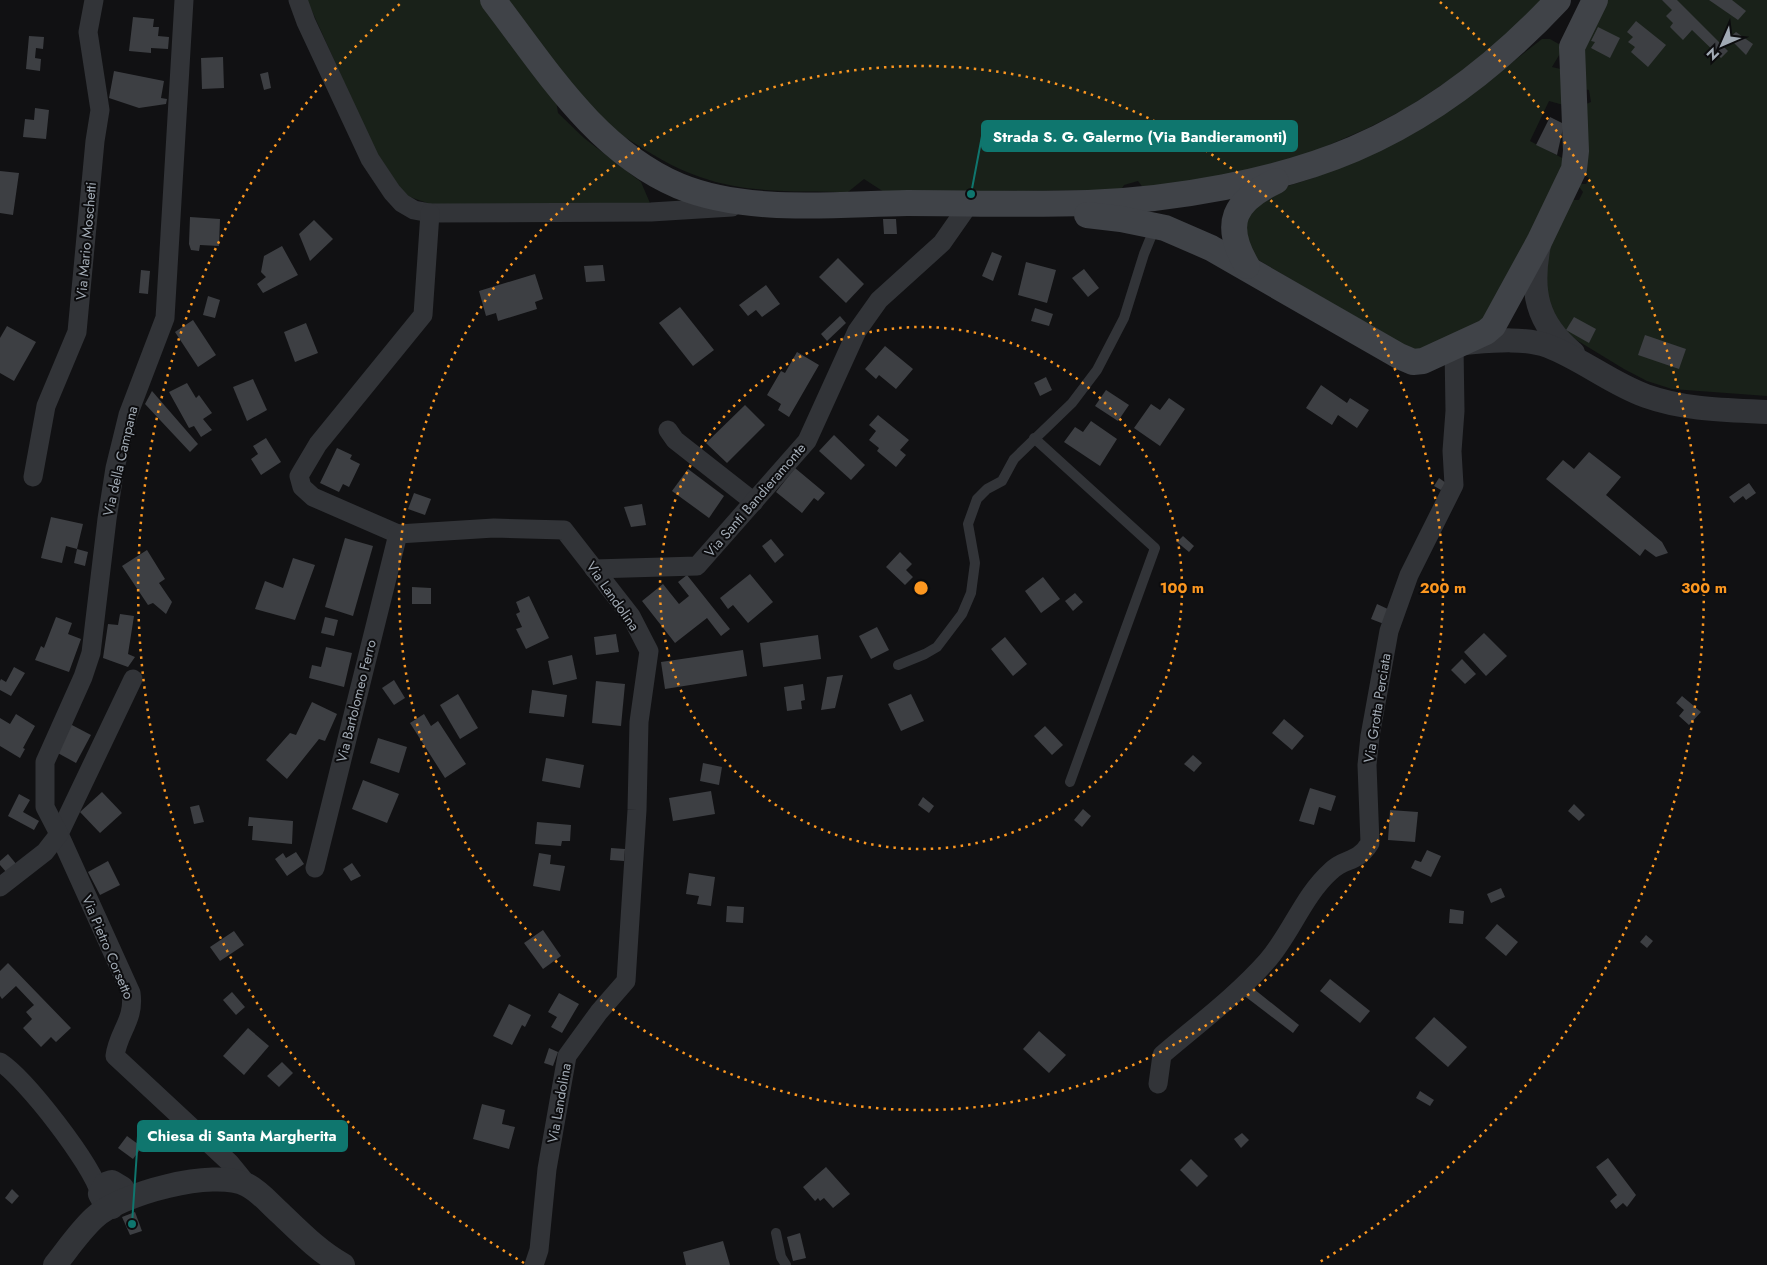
<svg xmlns="http://www.w3.org/2000/svg" width="1767" height="1265" viewBox="0 0 1767 1265" font-family="Jost,sans-serif">
  <style>
    .green { fill: #192119 }
    .building { fill: #3d3f43 }
    .lines { fill: none; stroke-linecap: round; stroke-linejoin: round }
    .service { stroke: #323438; stroke-width: 10 }
    .minor { stroke: #323438; stroke-width: 19 }
    .tertiary { stroke: #323438; stroke-width: 24 }
    .secondary { stroke: #404348; stroke-width: 26 }
    .ring { fill: none; stroke: #fc9720; stroke-width: 2.5; stroke-dasharray: 2.5 5 }
    .labels { text-anchor: middle; stroke-width: 4; stroke-linejoin: round; paint-order: stroke }
    .street-label { font-size: 14px; fill: #a1aab4; stroke: #0c0c0e }
    .centre { fill: #fc9720; stroke: #0c0c0e; stroke-width: 2.5 }
    .ring-label { font-size: 15px; text-anchor: middle; font-weight: bold; fill: #fc9720; stroke: #0c0c0e; stroke-width: 4; stroke-linejoin: round; paint-order: stroke }
    .leader { fill: none; stroke: #0f766e; stroke-width: 2 }
    .callout-dot { fill: #0f766e; stroke: #0c0c0e; stroke-width: 2 }
    .callout { fill: #0f766e; stroke: #0f766e; stroke-width: 2 }
    .callout-label { font-size: 15px; text-anchor: middle; font-weight: bold; fill: #fff }
  </style>
  <rect width="100%" height="100%" fill="#111113"/>
  <g class="green">
    <path d="M 307,0 L 1546,0 L 1478,61 L 1407,108 L 1368,128 L 1306,155 L 1243,173 L 1144,189 L 1138,181 L 1124,185 L 1121,190 L 884,192 L 864,179 L 848,192 C 799,191 747,194 700,177 C 673,168 650,153 626,138 C 603,125 579,113 556,100 L 558,113 L 584,138 L 641,182 L 650,203 L 433,205 L 407,196 L 397,186 L 377,155 Z"/>
    <polygon points="1603,0 1767,0 1767,396 1672,389 1647,381 1624,369 1565,333 1553,320 1540,270 1568,200 1579,200 1583,192 1577,184 1586,184 1589,178 1580,173 1586,104 1591,102 1589,90 1583,89 1579,57"/>
    <polygon points="1542,39 1550,39 1564,47 1552,67 1565,70 1567,106 1549,101 1530,141 1566,160 1490,319 1415,352 1248,254 1244,214 1263,194 1313,178 1460,103"/>
  </g>
  <g class="building">
    <polygon points="1662,0 1677,0 1728,51 1721,58 1692,30 1683,40 1670,27 1673,23 1666,16 1672,10"/>
    <polygon points="1709,0 1732,0 1746,11 1738,20"/>
    <polygon points="133,17 154,19 153,27 159,27 158,36 169,37 168,49 151,48 151,53 129,51"/>
    <polygon points="1636,21 1666,45 1648,67 1631,52 1635,47 1628,42 1633,37 1627,32"/>
    <polygon points="1598,27 1620,38 1610,58 1591,48 1595,42 1591,41"/>
    <polygon points="1736,32 1753,44 1746,55 1729,38"/>
    <polygon points="29,36 44,37 43,49 36,48 35,58 41,59 40,71 26,69"/>
    <polygon points="223,57 224,88 202,89 201,58"/>
    <polygon points="114,71 164,81 161,98 167,99 166,104 139,108 109,98"/>
    <polygon points="268,72 271,88 264,90 260,74"/>
    <polygon points="35,108 49,110 46,139 23,137 25,119 34,120"/>
    <polygon points="1550,117 1564,124 1557,155 1536,145"/>
    <polygon points="0,171 19,173 13,215 0,213"/>
    <polygon points="190,217 220,219 219,246 200,245 199,251 191,250 189,244"/>
    <polygon points="883,219 896,219 897,234 884,234"/>
    <polygon points="314,220 333,239 310,261 299,234"/>
    <polygon points="282,246 298,275 263,293 257,284 266,277 261,272 264,256"/>
    <polygon points="992,252 1002,256 993,281 982,276"/>
    <polygon points="838,258 864,284 846,303 819,277"/>
    <polygon points="1026,262 1056,270 1047,303 1018,295"/>
    <polygon points="603,265 605,281 586,282 584,266"/>
    <polygon points="1084,269 1099,288 1088,297 1072,278"/>
    <polygon points="141,270 150,271 148,294 139,293"/>
    <polygon points="535,274 543,299 535,302 537,309 498,321 496,313 486,316 479,291"/>
    <polygon points="766,285 780,304 762,317 756,310 748,316 739,305"/>
    <polygon points="208,296 220,300 215,318 203,315"/>
    <polygon points="680,307 714,350 693,366 659,323"/>
    <polygon points="1035,308 1053,314 1049,326 1031,321"/>
    <polygon points="840,316 846,323 827,341 821,334"/>
    <polygon points="1574,317 1596,329 1589,343 1566,330"/>
    <polygon points="193,320 216,355 198,367 175,332"/>
    <polygon points="306,323 318,353 295,362 284,332"/>
    <polygon points="7,326 36,342 14,381 0,373 0,338"/>
    <polygon points="1645,335 1686,349 1679,369 1638,355"/>
    <polygon points="885,346 913,369 896,389 879,375 876,379 865,369"/>
    <polygon points="797,352 819,365 789,417 778,410 781,404 767,395 781,371 785,373"/>
    <polygon points="1046,377 1052,390 1040,396 1034,383"/>
    <polygon points="253,379 267,410 247,421 233,387"/>
    <polygon points="187,383 196,398 199,395 212,413 203,419 212,430 201,437 194,426 189,428 169,392"/>
    <polygon points="1321,385 1347,403 1350,398 1369,410 1357,428 1338,415 1332,425 1306,408"/>
    <polygon points="1106,390 1129,405 1118,421 1095,406"/>
    <polygon points="152,391 198,444 190,452 145,404"/>
    <polygon points="1169,398 1185,409 1160,446 1134,428 1151,404 1160,410"/>
    <polygon points="745,405 765,425 727,463 706,443"/>
    <polygon points="878,415 909,440 900,450 906,455 896,467 877,451 879,448 869,440 876,431 869,425"/>
    <polygon points="1091,421 1117,439 1100,466 1064,442 1075,427 1083,432"/>
    <polygon points="834,435 865,465 851,480 819,451"/>
    <polygon points="266,438 281,462 261,475 251,459 258,454 253,446"/>
    <polygon points="337,448 352,455 350,459 360,464 349,487 343,484 339,492 320,483"/>
    <polygon points="1589,452 1621,477 1606,495 1662,542 1668,553 1656,557 1645,549 1640,556 1546,479 1563,460 1574,469"/>
    <polygon points="795,468 825,493 818,501 814,498 802,513 776,492"/>
    <polygon points="688,469 724,496 709,518 672,491"/>
    <polygon points="1439,478 1446,483 1441,490 1434,486"/>
    <polygon points="1749,483 1756,493 1746,500 1743,496 1734,503 1729,497"/>
    <polygon points="414,493 431,499 425,515 408,509"/>
    <polygon points="642,504 646,525 631,527 624,507"/>
    <polygon points="51,517 83,524 77,549 66,546 62,563 41,558"/>
    <polygon points="1183,536 1194,546 1189,552 1177,542"/>
    <polygon points="345,538 373,546 353,616 325,607"/>
    <polygon points="771,539 784,555 775,563 762,546"/>
    <polygon points="77,549 88,552 85,566 74,563"/>
    <polygon points="147,550 165,579 159,583 172,602 166,614 153,603 148,605 122,566"/>
    <polygon points="900,552 912,564 906,570 913,577 905,585 886,567"/>
    <polygon points="293,558 315,565 295,620 255,609 265,581 283,588"/>
    <polygon points="750,574 773,602 748,623 733,605 728,609 720,598"/>
    <polygon points="687,575 730,629 721,636 707,618 675,643 642,601 663,584 679,604 689,596 678,582"/>
    <polygon points="1043,577 1060,599 1041,613 1025,591"/>
    <polygon points="412,587 431,588 431,604 412,604"/>
    <polygon points="1075,593 1083,602 1073,611 1065,601"/>
    <polygon points="529,596 549,638 526,649 516,629 522,627 516,614 520,612 516,602"/>
    <polygon points="1377,604 1390,610 1384,624 1371,619"/>
    <polygon points="120,614 134,616 128,654 135,657 128,667 103,658 108,624 118,625"/>
    <polygon points="56,617 72,623 68,634 81,639 69,672 35,660 41,646 44,648"/>
    <polygon points="325,617 338,620 334,636 321,633"/>
    <polygon points="877,627 889,650 871,659 859,636"/>
    <polygon points="1484,633 1507,656 1486,676 1464,652"/>
    <polygon points="616,634 619,652 596,655 594,637"/>
    <polygon points="818,635 821,659 763,667 760,643"/>
    <polygon points="1005,637 1027,664 1013,676 991,649"/>
    <polygon points="326,647 352,653 344,687 309,678 312,665 321,667"/>
    <polygon points="743,650 747,676 665,689 661,662"/>
    <polygon points="572,655 577,679 553,685 548,661"/>
    <polygon points="1462,659 1476,674 1465,684 1451,670"/>
    <polygon points="14,667 25,673 11,696 0,690 0,681 1,679 6,682"/>
    <polygon points="843,675 835,708 821,710 827,677"/>
    <polygon points="394,680 405,698 394,705 382,688"/>
    <polygon points="596,681 625,684 621,726 592,723"/>
    <polygon points="803,684 805,700 801,701 802,709 787,711 784,687"/>
    <polygon points="532,690 567,695 564,717 529,713"/>
    <polygon points="458,694 478,728 460,739 440,705"/>
    <polygon points="911,694 924,721 901,731 888,704"/>
    <polygon points="1682,696 1701,712 1689,725 1679,716 1684,710 1676,703"/>
    <polygon points="312,702 337,714 325,741 319,739 287,779 266,760 290,733 296,735"/>
    <polygon points="16,714 35,726 23,748 25,749 20,758 0,746 0,718 10,724"/>
    <polygon points="424,714 431,726 438,721 466,764 445,778 410,723"/>
    <polygon points="1284,719 1304,736 1292,750 1272,733"/>
    <polygon points="70,724 91,735 76,763 56,752"/>
    <polygon points="1045,726 1063,745 1052,755 1034,736"/>
    <polygon points="378,738 407,747 399,773 370,763"/>
    <polygon points="1193,755 1202,763 1194,772 1184,764"/>
    <polygon points="546,758 584,765 580,788 542,781"/>
    <polygon points="703,763 722,767 719,785 700,781"/>
    <polygon points="363,780 399,794 387,823 352,809"/>
    <polygon points="1310,788 1336,796 1331,811 1319,807 1314,825 1299,821"/>
    <polygon points="711,791 715,814 673,821 669,798"/>
    <polygon points="102,792 122,813 100,833 80,812"/>
    <polygon points="19,794 30,800 23,812 39,821 34,830 8,816"/>
    <polygon points="923,797 934,806 929,813 918,805"/>
    <polygon points="1574,804 1585,815 1579,821 1568,811"/>
    <polygon points="199,805 204,822 194,824 190,807"/>
    <polygon points="1083,809 1091,816 1082,827 1074,820"/>
    <polygon points="1390,810 1418,812 1415,842 1388,840"/>
    <polygon points="249,817 293,821 292,844 252,840 253,826 248,826"/>
    <polygon points="537,822 571,825 570,841 562,841 561,846 535,844"/>
    <polygon points="611,848 625,849 624,861 610,860"/>
    <polygon points="1427,850 1441,856 1431,877 1411,868 1415,860 1421,862"/>
    <polygon points="296,852 304,864 287,876 275,859 283,853 286,858"/>
    <polygon points="539,853 551,855 550,864 565,866 560,891 533,886"/>
    <polygon points="8,854 17,865 7,873 0,865 0,861"/>
    <polygon points="108,861 120,885 100,895 88,872"/>
    <polygon points="352,863 361,876 351,881 343,869"/>
    <polygon points="689,873 715,877 711,906 697,904 699,896 686,894"/>
    <polygon points="1501,888 1505,897 1491,903 1487,894"/>
    <polygon points="727,906 744,907 743,923 726,922"/>
    <polygon points="1450,909 1464,911 1463,924 1449,923"/>
    <polygon points="1497,924 1518,942 1506,956 1485,938"/>
    <polygon points="543,930 561,956 543,969 524,943"/>
    <polygon points="234,931 244,945 220,961 210,947"/>
    <polygon points="1646,935 1653,941 1647,948 1640,942"/>
    <polygon points="8,963 71,1028 56,1042 51,1037 41,1047 23,1028 32,1019 26,1012 34,1005 16,986 2,999 0,996 0,971"/>
    <polygon points="1330,979 1370,1011 1360,1023 1320,991"/>
    <polygon points="1249,985 1299,1025 1293,1033 1242,994"/>
    <polygon points="232,992 245,1007 236,1015 223,1000"/>
    <polygon points="559,993 579,1004 562,1033 551,1027 557,1017 548,1012"/>
    <polygon points="509,1004 531,1015 525,1027 522,1025 512,1045 493,1036"/>
    <polygon points="1434,1017 1467,1047 1448,1067 1415,1038"/>
    <polygon points="248,1028 269,1046 244,1075 223,1056"/>
    <polygon points="1039,1031 1066,1055 1049,1073 1023,1049"/>
    <polygon points="549,1048 558,1052 553,1066 544,1063"/>
    <polygon points="282,1062 293,1073 279,1087 267,1076"/>
    <polygon points="1420,1091 1434,1100 1430,1106 1416,1098"/>
    <polygon points="482,1104 505,1110 502,1124 515,1127 509,1149 473,1139"/>
    <polygon points="1242,1133 1249,1140 1241,1148 1234,1139"/>
    <polygon points="127,1136 142,1147 133,1159 118,1148"/>
    <polygon points="1608,1158 1636,1195 1627,1207 1623,1203 1616,1209 1610,1201 1617,1195 1596,1167"/>
    <polygon points="1191,1159 1208,1176 1197,1187 1180,1170"/>
    <polygon points="826,1167 850,1194 833,1208 824,1198 820,1201 818,1198 815,1201 803,1187"/>
    <polygon points="12,1189 19,1196 12,1204 5,1198"/>
    <polygon points="135,1212 142,1231 130,1235 122,1217"/>
    <polygon points="800,1233 806,1258 793,1261 787,1237"/>
    <polygon points="723,1241 730,1265 686,1265 683,1252"/>
  </g>
  <g class="lines">
    <g class="service">
      <polyline points="1034,438 1155,548 1070,782"/>
      <polyline points="898,665 925,654 937,647 962,614 971,593 975,563 968,524 977,499 987,489 1002,481 1014,459 1072,403 1097,370 1124,318 1144,254 1155,227"/>
      <polyline points="776,1233 781,1257 786,1265"/>
    </g>
    <g class="minor">
      <polyline points="298,0 306,22 370,159 392,192 402,203 414,210 430,213 651,212 732,207"/>
      <polyline points="430,213 423,315 318,444 299,476 302,487 313,497 398,534 494,528 564,530 631,616 649,651 639,722 637,810 626,981 599,1012 567,1056 547,1169 539,1250 534,1265"/>
      <polyline points="668,430 675,440 754,502"/>
      <polyline points="33,477 46,406 77,332 95,141 100,110 88,32 94,0"/>
      <polyline points="594,569 697,566 807,441 857,331 879,300 942,243 970,203"/>
      <path d="M 133,679 L 59,834 L 131,993 C 135,1020 118,1032 115,1056 L 230,1163 L 248,1185"/>
      <polyline points="315,868 398,534"/>
      <polyline points="0,887 45,852 59,834 45,807 45,762 83,677 91,653 107,519 115,468 128,415 165,318 184,0"/>
      <path d="M 0,1062 C 26,1079 92,1164 100,1194"/>
      <path d="M 1158,1084 L 1162,1055 C 1197,1025 1236,996 1267,961 C 1291,934 1303,896 1331,871 C 1345,857 1357,864 1370,843 L 1367,765 L 1370,736 L 1389,631 L 1409,575 L 1454,485 L 1452,451 L 1455,411 L 1454,347"/>
    </g>
    <g class="tertiary">
      <path d="M 1539,245 C 1530,290 1536,323 1573,353"/>
      <path d="M 1464,343 C 1490,341 1523,337 1548,346 C 1582,359 1612,384 1646,396 C 1685,410 1727,410 1767,412"/>
      <polyline points="112,1207 106,1205 100,1194 106,1184 112,1182 122,1188 123,1200"/>
      <path d="M 55,1265 C 67,1250 79,1232 94,1218 C 119,1194 214,1168 247,1185 C 259,1191 269,1203 279,1212 C 299,1231 318,1251 343,1265"/>
    </g>
    <g class="secondary">
      <path d="M 493,0 C 546,69 595,150 679,186 C 747,214 834,204 907,203 C 967,203 1028,205 1088,203 C 1172,200 1277,182 1354,149 C 1431,116 1501,61 1558,0"/>
      <polyline points="1087,215 1121,219 1165,228 1211,248 1399,356 1413,362 1423,361 1486,332 1493,326 1539,242 1574,169 1576,151 1572,47 1595,0"/>
      <path d="M 1247,266 C 1222,223 1234,201 1276,181"/>
    </g>
  </g>
  <g class="ring">
    <circle cx="921" cy="588" r="261"/>
    <circle cx="921" cy="588" r="522"/>
    <path d="M524 1263A783 783 0 0 1 402 2M1440 2A783 783 0 0 1 1318 1263"/>
  </g>
  <g class="labels">
    <g class="street-label">
      <text transform="translate(86 241) rotate(-85)" y="5">Via Mario Moschetti</text>
      <text transform="translate(120 461) rotate(-77)" y="5">Via della Campana</text>
      <text transform="translate(755 500) rotate(-49)" y="5">Via Santi Bandieramonte</text>
      <text transform="translate(613 596) rotate(55)" y="5">Via Landolina</text>
      <text transform="translate(356 701) rotate(-76)" y="5">Via Bartolomeo Ferro</text>
      <text transform="translate(1377 708) rotate(-81)" y="5">Via Grotta Perciata</text>
      <text transform="translate(108 947) rotate(67)" y="5">Via Pietro Corsetto</text>
      <text transform="translate(559 1103) rotate(-80)" y="5">Via Landolina</text>
    </g>
  </g>
  <circle cx="921" cy="588" r="8" class="centre"/>
  <g class="ring-label">
    <text x="1182" y="593">100 m</text>
    <text x="1443" y="593">200 m</text>
    <text x="1704" y="593">300 m</text>
  </g>
  <path class="leader" d="M971 194L982 136M132 1224L138 1136"/>
  <g class="callout-dot">
    <circle cx="971" cy="194" r="5"/>
    <circle cx="132" cy="1224" r="5"/>
  </g>
  <g class="callout">
    <rect x="982" y="121" width="315" height="30" rx="5"/>
    <rect x="138" y="1121" width="209" height="30" rx="5"/>
  </g>
  <g class="callout-label">
    <text x="1140" y="142">Strada S. G. Galermo (Via Bandieramonti)</text>
    <text x="242" y="1141">Chiesa di Santa Margherita</text>
  </g>
  <g transform="translate(1722 45) rotate(225)" stroke="#0c0c0e" stroke-width="4" paint-order="stroke">
  <path d="M0-4L9 19L0 12L-9 19Z" fill="#a1aab4"/>
  <text y="-8" font-size="14" font-weight="bold" text-anchor="middle" fill="#a1aab4">N</text>
  </g>
</svg>
